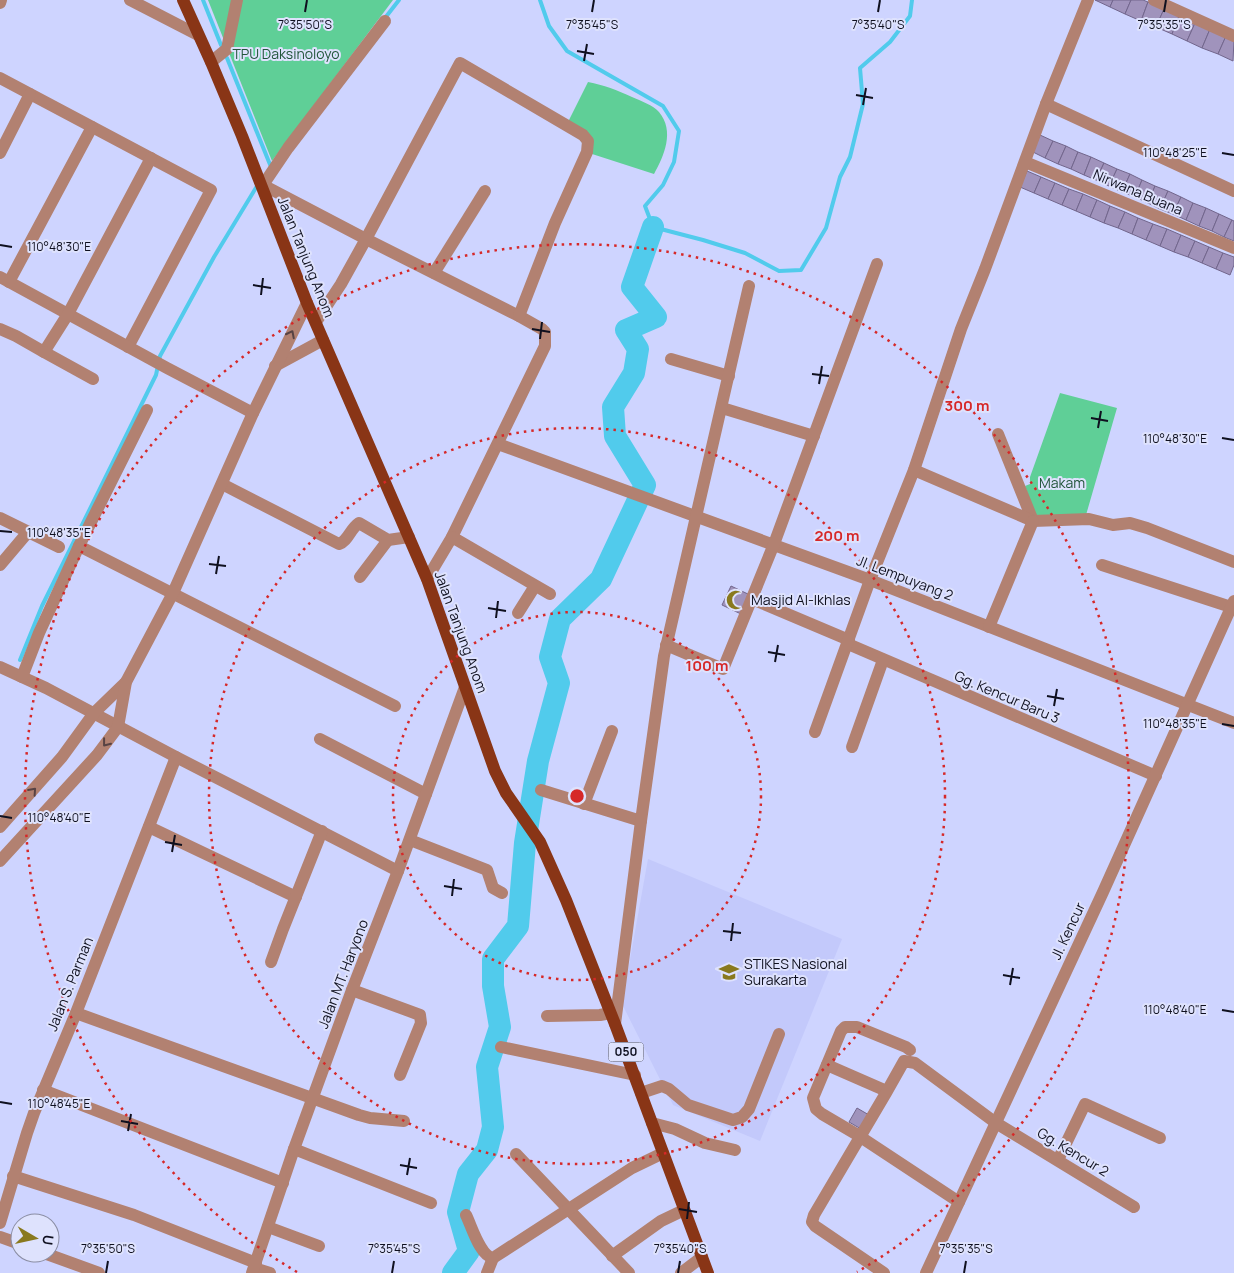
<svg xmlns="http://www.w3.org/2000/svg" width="1234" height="1273" viewBox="0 0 1234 1273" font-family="Manrope,sans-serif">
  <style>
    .built { fill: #c3c9fb }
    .green { fill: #5fcf97 }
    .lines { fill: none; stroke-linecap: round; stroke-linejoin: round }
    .stream { stroke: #51cbec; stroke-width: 4 }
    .river { stroke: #51cbec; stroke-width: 22 }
    .building { fill: #a093bc; stroke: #72668c }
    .minor { stroke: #b28171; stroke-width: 12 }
    .major { stroke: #893516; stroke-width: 12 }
    .oneway { stroke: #584344 }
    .ticks { fill: none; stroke: #0f101f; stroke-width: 2 }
    .ring { fill: none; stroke: #d62828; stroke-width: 2.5; stroke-dasharray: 2.5 5 }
    .labels { text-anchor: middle; stroke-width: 4; stroke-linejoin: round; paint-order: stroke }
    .shield { fill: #dee2fd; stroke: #4d4f62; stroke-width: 1 }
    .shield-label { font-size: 12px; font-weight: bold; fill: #0f101f }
    .park-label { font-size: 14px; fill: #22553b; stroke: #dee2fd }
    .street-label { font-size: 14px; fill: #0f101f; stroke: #dee2fd }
    .poi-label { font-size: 14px; fill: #0f101f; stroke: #dee2fd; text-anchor: start }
    .ticks-label { font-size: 12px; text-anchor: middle; fill: #0f101f; stroke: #dee2fd; stroke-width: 4; stroke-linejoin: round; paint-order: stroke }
    .centre { fill: #d62828; stroke: #dee2fd; stroke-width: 2.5 }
    .ring-label { font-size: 15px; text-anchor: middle; font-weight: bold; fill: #d62828; stroke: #dee2fd; stroke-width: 4; stroke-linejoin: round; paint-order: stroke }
  </style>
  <rect width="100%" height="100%" fill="#ced4ff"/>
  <polygon class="built" points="648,859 842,939 760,1141 673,1105 622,1004"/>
  <g class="green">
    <polygon points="208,0 393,0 272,161"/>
    <path d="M 588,82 C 604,85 617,90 632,97 C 641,101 653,105 659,112 C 675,131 664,156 654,174 L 589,153 L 568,122 Z"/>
    <polygon points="1060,393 1117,408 1086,515 1036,517 1025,486 1030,484 1030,477"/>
  </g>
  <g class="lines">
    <g class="stream">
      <polyline points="203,0 221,45"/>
      <polyline points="540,0 549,26 567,51 663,106 679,131 674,162 663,185 645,206 653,227 703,240 745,253 779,271 801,270 826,228 840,177 850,157 863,104 860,68 890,42 910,16 912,0"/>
      <polyline points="385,18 399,0"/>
      <polyline points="227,58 271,167"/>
      <polyline points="20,660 42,606 156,375 160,356 214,257 257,186"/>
    </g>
    <polyline class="river" points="453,1273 469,1251 458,1212 468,1174 487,1150 493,1127 487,1067 500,1027 493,986 493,959 518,926 525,843 538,761 559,683 550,657 560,619 601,579 645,485 615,436 613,407 634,373 638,349 626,330 656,317 632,287 653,227"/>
  </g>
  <g class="building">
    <polygon points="1095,0 1113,0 1110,7"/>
    <polygon points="1113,0 1131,0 1125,14 1110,7"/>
    <polygon points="1131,0 1143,0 1148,2 1141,21 1125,14"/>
    <polygon points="1148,2 1164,9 1156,27 1141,21"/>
    <polygon points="1164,9 1179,16 1172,34 1156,27"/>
    <polygon points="1179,16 1195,23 1187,41 1172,34"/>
    <polygon points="1195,23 1210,29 1202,48 1187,41"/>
    <polygon points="1210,29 1226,36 1218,54 1202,48"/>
    <polygon points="1226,36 1234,40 1233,61 1218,54"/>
    <polygon points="1040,135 1053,141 1045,158 1033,152"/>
    <polygon points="1053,141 1066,146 1058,164 1045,158"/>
    <polygon points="1066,146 1078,152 1071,169 1058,164"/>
    <polygon points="1078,152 1091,157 1084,175 1071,169"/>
    <polygon points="1091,157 1104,163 1096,180 1084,175"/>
    <polygon points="1104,163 1117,169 1109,186 1096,180"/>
    <polygon points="1117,169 1130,174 1122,192 1109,186"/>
    <polygon points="1027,171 1041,177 1034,193 1020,187"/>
    <polygon points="1130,174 1142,180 1135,197 1122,192"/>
    <polygon points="1041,177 1055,183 1048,199 1034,193"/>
    <polygon points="1142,180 1155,186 1148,203 1135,197"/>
    <polygon points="1055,183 1069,189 1062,205 1048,199"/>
    <polygon points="1155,186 1168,191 1160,209 1148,203"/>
    <polygon points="1069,189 1083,194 1076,211 1062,205"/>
    <polygon points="1168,191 1181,197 1173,214 1160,209"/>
    <polygon points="1083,194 1097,200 1090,217 1076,211"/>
    <polygon points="1181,197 1193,203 1186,220 1173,214"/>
    <polygon points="1097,200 1110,206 1104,223 1090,217"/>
    <polygon points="1193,203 1206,208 1199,226 1186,220"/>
    <polygon points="1110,206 1125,212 1118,228 1104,223"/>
    <polygon points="1206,208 1219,214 1212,231 1199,226"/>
    <polygon points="1125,212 1138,218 1132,234 1118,228"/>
    <polygon points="1219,214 1232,220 1224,237 1212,231"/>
    <polygon points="1138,218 1153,224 1146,240 1132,234"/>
    <polygon points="1232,220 1234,221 1234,241 1224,237"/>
    <polygon points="1153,224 1167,229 1160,246 1146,240"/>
    <polygon points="1167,229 1181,235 1174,252 1160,246"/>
    <polygon points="1181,235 1195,241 1188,257 1174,252"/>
    <polygon points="1195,241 1209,247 1202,263 1188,257"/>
    <polygon points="1209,247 1223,253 1216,269 1202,263"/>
    <polygon points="1223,253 1234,257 1234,265 1230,275 1216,269"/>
    <polygon points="731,586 750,595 741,614 722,605"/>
    <polygon points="857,1108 869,1115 861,1129 849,1122"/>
  </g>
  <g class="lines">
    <g class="minor">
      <polyline points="130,0 198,35"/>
      <polyline points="1154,0 1234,36"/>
      <polyline points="0,3 1,0"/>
      <polyline points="211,62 227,49 237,0"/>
      <polyline points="0,78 211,190 128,347"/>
      <polyline points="1046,104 1234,191"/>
      <polyline points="0,153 30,94"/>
      <polyline points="1030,164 1234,248"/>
      <polyline points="261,184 366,239 519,316 542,329 545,332 545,346 452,537 427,579"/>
      <polyline points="263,185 288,148 385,21"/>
      <polyline points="434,273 485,191"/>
      <polyline points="0,277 167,368 253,413"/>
      <polyline points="9,282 92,127"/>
      <polyline points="316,322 341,284 366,239 460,63 583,135 588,141 587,152 555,223 519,316"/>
      <polyline points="0,329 16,336 44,352 68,314 151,158"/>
      <polyline points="44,352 93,379"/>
      <polyline points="671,359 729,376"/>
      <polyline points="275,366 323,340"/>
      <polyline points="722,408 814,436"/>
      <polyline points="147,410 79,546 395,706"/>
      <polyline points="998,434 1033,521"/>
      <polyline points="498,444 870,580 1234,723"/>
      <polyline points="914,470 1033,521 1089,519 1113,525 1130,523 1147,528 1234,562"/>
      <path d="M 222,484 L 339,544 C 348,541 350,529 359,523 L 388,540 L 409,537"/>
      <polyline points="0,518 59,547"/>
      <polyline points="452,537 550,594"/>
      <polyline points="0,565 28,532"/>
      <polyline points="1102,565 1231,607"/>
      <polyline points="360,577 388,540"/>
      <polyline points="752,599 849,640"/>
      <polyline points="518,613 535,586"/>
      <polyline points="989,627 1033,521"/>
      <polyline points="848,644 1156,776"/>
      <polyline points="666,645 723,669 774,544 877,264"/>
      <polyline points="0,667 46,688 176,757 398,871"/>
      <polyline points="22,677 39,633 79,546"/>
      <polyline points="815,732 870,580 914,470 961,329 985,269 1046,104 1088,0"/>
      <polyline points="320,739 426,794"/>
      <polyline points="852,747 883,660"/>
      <polyline points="541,790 641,821"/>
      <polyline points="584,804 612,731"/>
      <polyline points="0,827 62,757 94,713 126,682"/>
      <polyline points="149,827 296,897"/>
      <polyline points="410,840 487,870 493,888 502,893"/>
      <polyline points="0,861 97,755 118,727 126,682 173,593 253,413 307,303"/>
      <polyline points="271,962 283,929 322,831"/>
      <polyline points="352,990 420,1015 421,1023 400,1075"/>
      <polyline points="76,1013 359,1115 370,1118 404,1121"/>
      <polyline points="547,1016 600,1015 611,1013"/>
      <polyline points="615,1024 641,821 664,656 749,286"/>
      <polyline points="501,1047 635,1075"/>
      <polyline points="910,1050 906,1047 857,1027 845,1027 841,1031 813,1098 816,1109 822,1114 856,1134 959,1202"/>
      <polyline points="827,1065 882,1089"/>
      <polyline points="43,1090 283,1183"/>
      <polyline points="641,1093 662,1086 669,1089 688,1105 733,1120 742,1117 749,1109 779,1034"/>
      <polyline points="652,1123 675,1129 705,1143 735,1150"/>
      <polyline points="294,1149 431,1203"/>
      <polyline points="516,1154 629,1273"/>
      <polyline points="1058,1160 1085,1104 1160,1138"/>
      <polyline points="13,1176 134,1215 256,1263"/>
      <path d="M 466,1215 C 472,1227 480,1256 493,1258 L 632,1168 L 663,1153"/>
      <polyline points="0,1223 27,1133 34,1113 76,1013 176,757"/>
      <polyline points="268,1227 319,1246"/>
      <polyline points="0,1237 20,1244"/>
      <polyline points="44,1253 99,1273"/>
      <polyline points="612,1256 661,1221 684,1210"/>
      <polyline points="254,1268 270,1273"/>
      <polyline points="252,1273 294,1149 352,990 398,871 465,687"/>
      <polyline points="487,1273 493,1258"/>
      <polyline points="681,1273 702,1257"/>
      <polyline points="884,1273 815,1226 812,1222 814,1215 886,1093 904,1061 915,1063 996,1123 1134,1207"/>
      <polyline points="926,1273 1103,892 1234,601"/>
    </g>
    <polyline class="major" points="183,0 211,62 242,136 307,303 427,579 495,771 506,793 540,842 566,900 615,1024 708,1273"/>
  </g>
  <defs><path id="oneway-chevron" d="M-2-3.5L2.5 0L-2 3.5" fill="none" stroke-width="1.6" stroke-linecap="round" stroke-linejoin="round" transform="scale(1.25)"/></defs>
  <g class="oneway">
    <use href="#oneway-chevron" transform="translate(291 334) rotate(-63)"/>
    <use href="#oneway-chevron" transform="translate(106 743) rotate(128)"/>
    <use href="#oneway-chevron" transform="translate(33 791) rotate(-48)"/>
  </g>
  <path class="ticks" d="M 305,12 L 307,0M 592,12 L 594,0M 878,12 L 880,0M 1164,12 L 1166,0M 577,51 L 594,54M 584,61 L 587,44M 856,95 L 873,98M 863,105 L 866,88M 1222,153 L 1234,155M 0,245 L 12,247M 253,285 L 271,288M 261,295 L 263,278M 532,329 L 550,332M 540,339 L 542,322M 812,374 L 829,376M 819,384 L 822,366M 1091,418 L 1108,421M 1098,428 L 1101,411M 1222,438 L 1234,440M 0,531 L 12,532M 209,564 L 226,566M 216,574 L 219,556M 488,608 L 506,611M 496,618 L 498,601M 768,652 L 785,655M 775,662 L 778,645M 1047,696 L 1064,699M 1054,706 L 1057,689M 1222,724 L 1234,726M 0,816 L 12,818M 165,842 L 182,845M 172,852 L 175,835M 444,886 L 462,889M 452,896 L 454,879M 723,931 L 741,933M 731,941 L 733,923M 1003,975 L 1020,978M 1010,985 L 1013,968M 1222,1010 L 1234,1012M 0,1102 L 12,1104M 121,1121 L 138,1124M 128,1131 L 131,1114M 400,1165 L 417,1168M 407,1175 L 410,1158M 679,1209 L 697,1212M 687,1219 L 689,1202M 106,1273 L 108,1261M 392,1273 L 394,1261M 678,1273 L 680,1261M 964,1273 L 966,1261"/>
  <g class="ring">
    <circle cx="577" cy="796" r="184"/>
    <circle cx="577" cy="796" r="368"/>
    <path d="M297 1272A552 552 0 1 1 857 1272"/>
  </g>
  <defs>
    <symbol id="mosque-bare" viewBox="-9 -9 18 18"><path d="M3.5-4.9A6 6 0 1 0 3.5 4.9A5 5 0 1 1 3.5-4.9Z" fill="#89791e" stroke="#dee2fd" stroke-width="2.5" paint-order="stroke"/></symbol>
    <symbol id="university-bare" viewBox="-9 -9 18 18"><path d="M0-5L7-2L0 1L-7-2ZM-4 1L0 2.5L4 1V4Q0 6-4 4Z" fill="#89791e" stroke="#dee2fd" stroke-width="2.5" paint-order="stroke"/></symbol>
  </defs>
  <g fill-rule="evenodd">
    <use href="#mosque-bare" x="722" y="586" width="28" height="28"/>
    <use href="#university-bare" x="715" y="958" width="28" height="28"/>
  </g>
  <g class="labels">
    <rect class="shield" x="608.5" y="1042.5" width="35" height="19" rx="4"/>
    <g class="shield-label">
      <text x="626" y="1056">050</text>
    </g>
    <g class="park-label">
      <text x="286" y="59">TPU Daksinoloyo</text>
      <text x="1062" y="488">Makam</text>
    </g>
    <g class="street-label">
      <text transform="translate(1138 192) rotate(23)" y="5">Nirwana Buana</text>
      <text transform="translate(306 257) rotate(68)" y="5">Jalan Tanjung Anom</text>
      <text transform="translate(905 578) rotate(21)" y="5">Jl. Lempuyang 2</text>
      <text transform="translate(461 632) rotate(70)" y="5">Jalan Tanjung Anom</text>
      <text transform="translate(1007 697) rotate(23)" y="5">Gg. Kencur Baru 3</text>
      <text transform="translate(1068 931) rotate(-65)" y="5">Jl. Kencur</text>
      <text transform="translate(343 974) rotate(-69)" y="5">Jalan MT. Haryono</text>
      <text transform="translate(70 984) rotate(-68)" y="5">Jalan S. Parman</text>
      <text transform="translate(1073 1152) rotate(31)" y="5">Gg. Kencur 2</text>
    </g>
    <g class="poi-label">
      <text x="751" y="605">Masjid Al-Ikhlas</text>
      <text x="744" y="969">STIKES Nasional<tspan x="744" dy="16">Surakarta</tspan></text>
    </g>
  </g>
  <g class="ticks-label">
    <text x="305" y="29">7°35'50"S</text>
    <text x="592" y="29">7°35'45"S</text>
    <text x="878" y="29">7°35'40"S</text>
    <text x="1164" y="29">7°35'35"S</text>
    <text x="1175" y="157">110°48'25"E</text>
    <text x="59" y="251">110°48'30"E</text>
    <text x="1175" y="443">110°48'30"E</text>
    <text x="59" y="537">110°48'35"E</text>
    <text x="1175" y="728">110°48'35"E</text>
    <text x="59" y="822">110°48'40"E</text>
    <text x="1175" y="1014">110°48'40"E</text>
    <text x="59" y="1108">110°48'45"E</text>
    <text x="108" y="1253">7°35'50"S</text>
    <text x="394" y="1253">7°35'45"S</text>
    <text x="680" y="1253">7°35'40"S</text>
    <text x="966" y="1253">7°35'35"S</text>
  </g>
  <circle cx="577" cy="796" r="8" class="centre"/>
  <g class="ring-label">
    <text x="967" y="411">300 m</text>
    <text x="837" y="541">200 m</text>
    <text x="707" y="671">100 m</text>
  </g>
  <g transform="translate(35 1238) rotate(99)"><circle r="24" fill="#dee2fd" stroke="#8b8ea4"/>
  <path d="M0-4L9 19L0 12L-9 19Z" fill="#89791e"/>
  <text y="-8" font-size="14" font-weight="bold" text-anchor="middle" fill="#0f101f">U</text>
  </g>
</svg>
